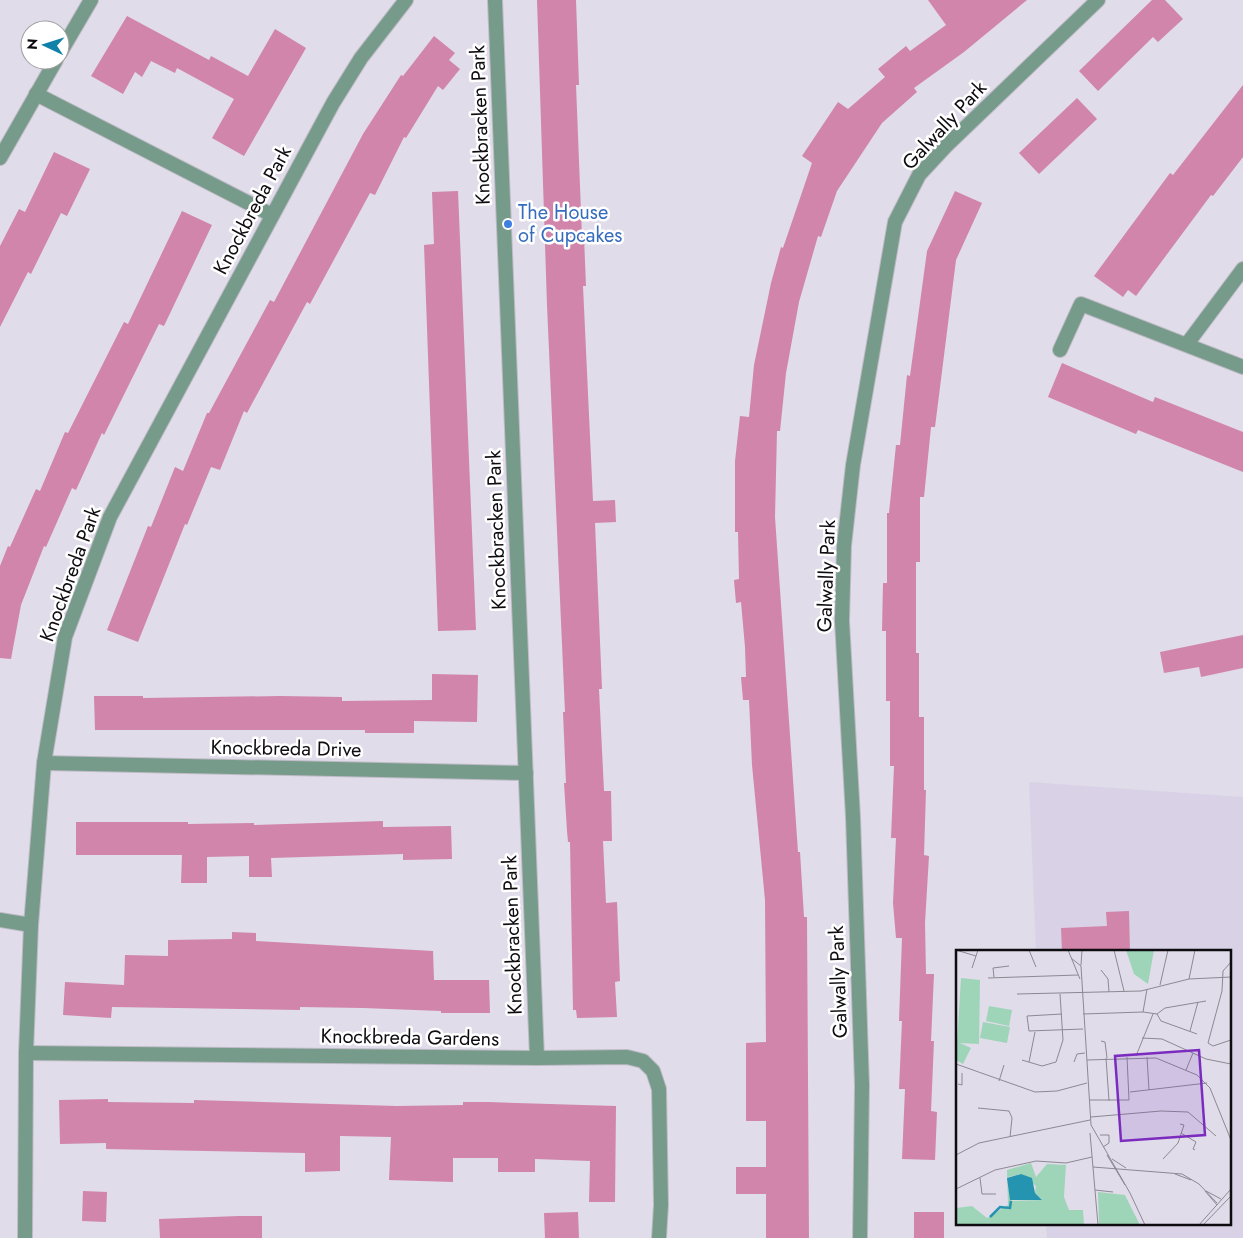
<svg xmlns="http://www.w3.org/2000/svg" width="1243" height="1238" viewBox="0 0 1243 1238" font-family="Jost,sans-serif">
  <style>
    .built { fill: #d9d2e6 }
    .building { fill: #d185aa }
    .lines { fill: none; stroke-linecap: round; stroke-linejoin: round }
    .minor-casing { stroke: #bebbc6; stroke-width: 16 }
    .minor { stroke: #779b8a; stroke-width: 14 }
    .shop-dot { fill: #3f7fe0; stroke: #fff; stroke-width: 2 }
    .labels { text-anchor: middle; stroke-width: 5; stroke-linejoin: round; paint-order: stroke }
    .street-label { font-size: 20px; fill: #0e0c11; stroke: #fff }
    .shop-label { font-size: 20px; fill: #366cbe; stroke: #fff; text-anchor: start }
    .inset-river { fill: none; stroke: #2594b0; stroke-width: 2.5 }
    .inset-road { fill: none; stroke: #8c8993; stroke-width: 1 }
    .view { fill: #7b2cbf; fill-opacity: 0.15; stroke: #7b2cbf; stroke-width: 2.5 }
    .inset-edge { fill: none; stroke: #0e0c11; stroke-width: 2.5 }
  </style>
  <rect width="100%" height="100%" fill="#e0dce9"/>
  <polygon class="built" points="1029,782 1243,797 1243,1238 1047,1238 1046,1224 1229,1224 1229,952 1036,952"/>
  <g class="building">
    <polygon points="537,0 576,0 579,85 576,85 582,237 584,237 586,286 583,286 593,501 615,500 616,522 595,523 602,689 599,689 604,791 611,791 612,841 603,841 606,903 617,902 620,981 615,982 617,1017 577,1018 576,1010 573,1010 570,842 568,842 567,831 564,783 566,783 563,712 565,712 547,305"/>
    <polygon points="928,0 1027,0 964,52 914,88 917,92 882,123 837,191 821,237 818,236 799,302 786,373 780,431 777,431 775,517 798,852 800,852 804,917 807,917 809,1238 766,1238 766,1194 736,1194 736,1167 766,1167 766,1121 746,1121 746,1043 766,1042 765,900 752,765 749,700 743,700 741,677 746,677 745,647 741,602 736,603 734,580 739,579 738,532 735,532 735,461 740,416 749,417 754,365 771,283 781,247 783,248 812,163 802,156 838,102 848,109 885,77 878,69 906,46 910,51 946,25"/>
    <polygon points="1152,0 1165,0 1183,19 1158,42 1153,37 1098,91 1079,71"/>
    <polygon points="127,16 209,60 211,56 248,76 275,29 306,48 244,156 212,138 234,99 177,68 175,73 151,61 142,77 135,72 123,94 91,76"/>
    <polygon points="434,36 455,53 449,60 460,69 443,90 438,86 406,138 404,137 375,195 370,193 310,304 307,302 247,413 244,411 220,470 211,467 187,525 185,524 138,642 107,630 148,526 151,527 175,467 183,471 207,413 209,413 270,300 274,302 363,134 401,75 403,76"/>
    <polygon points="1243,85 1243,157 1213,196 1211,195 1136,296 1128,290 1123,297 1094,276 1170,173 1173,175"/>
    <polygon points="1077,98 1097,119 1039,174 1019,153"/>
    <polygon points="54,152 90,169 67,216 61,213 31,274 28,272 0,327 0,246 19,209 25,212"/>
    <polygon points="458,191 476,630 438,631 424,245 434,244 432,192"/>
    <polygon points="955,191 982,203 956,260 935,427 931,427 924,497 920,497 920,562 916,562 916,653 919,653 919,717 924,717 924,790 926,790 924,855 929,856 925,923 926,974 934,974 931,1041 934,1041 931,1111 937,1112 935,1160 902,1159 905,1089 899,1089 902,1021 899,1021 902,938 896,938 893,903 896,838 891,838 894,766 890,766 890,701 886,701 886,631 882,631 883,583 887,583 887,513 889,513 896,445 900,445 907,375 910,376 927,251"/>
    <polygon points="182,211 212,225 164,326 159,324 104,435 102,433 76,490 72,488 46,547 44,546 21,605 11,659 0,658 0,566 8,546 10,547 36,489 40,491 65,432 68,433 124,322 128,324"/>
    <polygon points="1062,363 1153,402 1155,397 1243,432 1243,472 1138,430 1136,434 1048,397"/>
    <polygon points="1243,635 1243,668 1201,677 1199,667 1164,673 1160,652"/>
    <polygon points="432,674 478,675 477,722 414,721 414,733 365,733 365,730 95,730 94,696 143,696 143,698 280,696 342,697 342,701 432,700"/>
    <polygon points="383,821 383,827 451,826 452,859 403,860 403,854 271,858 272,877 249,877 249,856 207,857 207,883 181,883 182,855 76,855 76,822 188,822 188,824 254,823 254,825"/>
    <polygon points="1129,911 1130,952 1062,952 1061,928 1107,926 1106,912"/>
    <polygon points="232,932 256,933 256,941 433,951 434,980 489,980 490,1013 441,1013 441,1011 363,1008 300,1007 300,1010 112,1007 111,1018 63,1015 65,982 124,985 125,955 168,956 168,940 232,939"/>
    <polygon points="108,1099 108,1102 194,1103 194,1100 397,1106 463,1105 463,1102 488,1102 616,1106 615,1202 589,1202 590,1161 535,1159 535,1172 498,1172 498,1158 453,1158 453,1182 389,1180 391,1137 340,1136 340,1171 305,1172 305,1153 106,1149 106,1143 60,1144 59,1100"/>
    <polygon points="83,1191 107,1192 106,1222 82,1221"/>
    <polygon points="578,1212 579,1238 545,1238 544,1213"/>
    <rect x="914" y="1212" width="30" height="26"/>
    <polygon points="239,1216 262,1216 262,1238 160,1238 159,1219"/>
  </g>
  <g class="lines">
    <defs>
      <g id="minor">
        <polyline points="495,0 537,1058"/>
        <polyline points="60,53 91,0"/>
        <polyline points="36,94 272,215"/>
        <polyline points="0,158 56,60"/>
        <polyline points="1187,344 1243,269"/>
        <polyline points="1060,350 1081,304 1243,367"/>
        <polyline points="44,763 526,773"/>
        <polyline points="0,920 31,925"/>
        <polyline points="26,1053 537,1058 627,1057 643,1061 653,1071 659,1089 661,1205 659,1238"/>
        <polyline points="25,1238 26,1053 31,925 44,763 65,637 110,517 333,103 361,58 406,0"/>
        <polyline points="860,1238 862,1085 853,817 842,621 844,546 853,465 895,222 919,175 946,146 1098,0"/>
      </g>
    </defs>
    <use href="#minor" class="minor-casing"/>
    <use href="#minor" class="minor"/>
  </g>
  <circle class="shop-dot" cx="508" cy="224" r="5"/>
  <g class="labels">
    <g class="street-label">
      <text transform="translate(480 125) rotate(-92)" y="7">Knockbracken Park</text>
      <text transform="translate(944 125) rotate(-47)" y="7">Galwally Park</text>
      <text transform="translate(252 210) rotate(-62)" y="7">Knockbreda Park</text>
      <text transform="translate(496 530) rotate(-92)" y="7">Knockbracken Park</text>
      <text transform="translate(70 574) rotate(-70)" y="7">Knockbreda Park</text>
      <text transform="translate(826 576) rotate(-88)" y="7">Galwally Park</text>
      <text transform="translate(286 748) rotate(1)" y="7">Knockbreda Drive</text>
      <text transform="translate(512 935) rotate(-92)" y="7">Knockbracken Park</text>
      <text transform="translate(838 982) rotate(-92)" y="7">Galwally Park</text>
      <text transform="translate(410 1037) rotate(1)" y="7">Knockbreda Gardens</text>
    </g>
    <g class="shop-label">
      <text x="518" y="219">The House<tspan x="518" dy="23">of Cupcakes</tspan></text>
    </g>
  </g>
  <g transform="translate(956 950)">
    <rect width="275" height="275" fill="#e0dce9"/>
    <path d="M 170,0 L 198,0 L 192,34 L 178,24 ZM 5,28 L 24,30 L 23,94 L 4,93 L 15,98 L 7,114 L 0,110 ZM 33,56 L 56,60 L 53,76 L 30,71 ZM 27,72 L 54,77 L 51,93 L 24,88 ZM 75,213 L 80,227 L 91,214 L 110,215 L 108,247 L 113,260 L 127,260 L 128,275 L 0,275 L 0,258 L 16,256 L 31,268 L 52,255 L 51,220 ZM 65,224 L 80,236 L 79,243 L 86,250 L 56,251 L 52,227 ZM 142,242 L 169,245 L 184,275 L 143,275 Z" fill="#9ed5b8" fill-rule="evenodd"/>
    <path d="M 65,224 L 76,228 L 79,243 L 86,250 L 54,250 L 51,228 Z" fill="#2594b0"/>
    <path class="inset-river" d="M 34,267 L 44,257 L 54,258 L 55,251"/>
    <path class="inset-road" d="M 0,0 L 20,6M 73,0 L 80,17M 112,0 L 124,29M 158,0 L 168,41M 115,8 L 125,16 L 135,175 L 174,243M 275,12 L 267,21 L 266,41 L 252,93 L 257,96 L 275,90M 125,15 L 126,0M 16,18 L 22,0M 145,20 L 152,29 L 153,42M 38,27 L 37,18 L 53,16M 32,28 L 122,25M 233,29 L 239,0M 204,35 L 212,0M 61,44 L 185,41 L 233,29 L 275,27M 187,62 L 201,64 L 209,58 L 250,51M 106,64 L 71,66 L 73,81 L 127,79M 127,64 L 187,62 L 191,39M 201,64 L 205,71 L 241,84M 234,81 L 242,52M 186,88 L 206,89 L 250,109 L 275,114M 145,91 L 149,92 L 151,108M 180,106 L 197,64M 191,107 L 193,140M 150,108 L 153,151M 66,110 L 86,116 L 100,112 L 107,90 L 104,44M 131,110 L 200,108 L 241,125 L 254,138 L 275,190M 73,112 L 79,82M 118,112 L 121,104 L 129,103M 0,114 L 79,142 L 101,141 L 131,133M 230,120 L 237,103M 43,131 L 48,115M 2,134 L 6,135 L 6,123M 174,142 L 251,133M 134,150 L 173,150 L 171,107M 22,158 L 53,161 L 56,168 L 54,187M 135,167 L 205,161 L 232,162 L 260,186M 134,183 L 142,275M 225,183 L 240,192 L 237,199 L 239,200M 144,185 L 153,185 L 153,193 L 147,197M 0,205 L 23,193 L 134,170M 151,205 L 169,235M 156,209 L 170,218M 207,209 L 222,193 L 228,175 L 224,174M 137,217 L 226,224 L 243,234 L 261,253M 219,224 L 235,230M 24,228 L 26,244 L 40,244M 0,239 L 39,220 L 80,211 L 110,213 L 136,207M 139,240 L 157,242M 249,241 L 261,255M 250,241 L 265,249M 174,243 L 189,275M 243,275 L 275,239M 247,275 L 275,246"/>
    <path class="view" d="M 243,100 L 249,185 L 165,191 L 159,106 Z"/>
    <rect width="275" height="275" class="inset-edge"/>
  </g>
  <g transform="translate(45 45) rotate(274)"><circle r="24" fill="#ffffff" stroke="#9f9ea0"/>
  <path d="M0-4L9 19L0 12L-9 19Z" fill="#1082a9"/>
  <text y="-8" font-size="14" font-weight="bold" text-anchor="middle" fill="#0e0c11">N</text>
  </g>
</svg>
